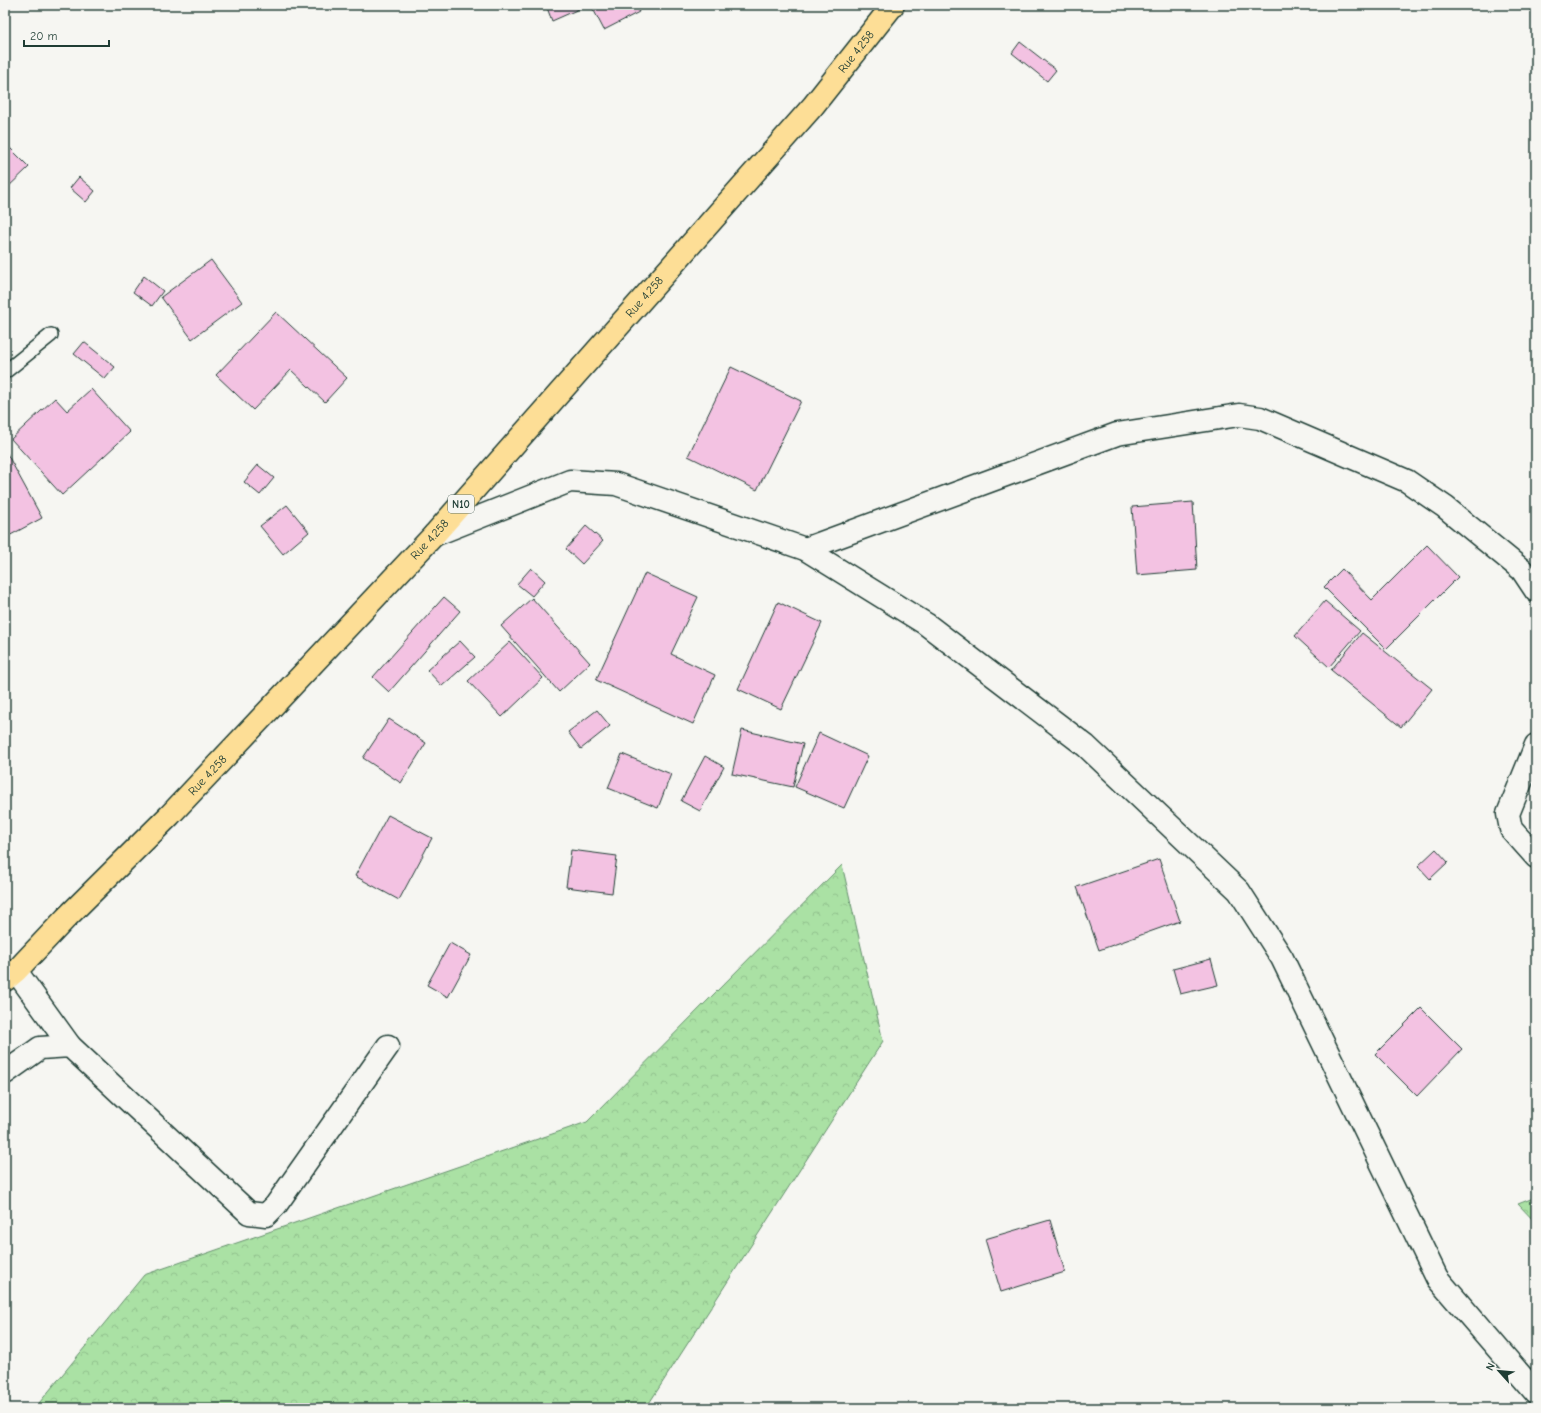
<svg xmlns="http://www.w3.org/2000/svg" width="1541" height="1413" viewBox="0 0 1541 1413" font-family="'Comic Neue',sans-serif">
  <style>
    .forest { fill: url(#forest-crowns); stroke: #648f6c }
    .building { fill: #f3c2e2; stroke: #1f3d34 }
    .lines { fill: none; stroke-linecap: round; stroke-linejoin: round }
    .lane-casing { stroke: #1f3d34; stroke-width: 16 }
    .street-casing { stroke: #1f3d34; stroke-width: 25 }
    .highway-casing { stroke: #1f3d34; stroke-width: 25 }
    .lane { stroke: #f6f6f2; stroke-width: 13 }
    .street { stroke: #f6f6f2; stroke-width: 22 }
    .highway { stroke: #fdde96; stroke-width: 22 }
    .labels { text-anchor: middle; stroke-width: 3.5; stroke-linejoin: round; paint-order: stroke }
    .shield { fill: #f6f6f2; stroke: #60746d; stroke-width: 1 }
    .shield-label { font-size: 11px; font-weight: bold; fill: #1f3d34 }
    .street-label { font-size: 12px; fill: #1f3d34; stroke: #f6f6f2 }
  </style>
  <defs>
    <pattern id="forest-crowns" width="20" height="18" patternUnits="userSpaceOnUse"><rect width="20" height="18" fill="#aae1a4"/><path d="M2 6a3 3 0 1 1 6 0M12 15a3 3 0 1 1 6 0" fill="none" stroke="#92c28e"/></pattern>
  </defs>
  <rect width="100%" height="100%" fill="#f6f6f2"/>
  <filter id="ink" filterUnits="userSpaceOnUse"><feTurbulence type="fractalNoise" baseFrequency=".025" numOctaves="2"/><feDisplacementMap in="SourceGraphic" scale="8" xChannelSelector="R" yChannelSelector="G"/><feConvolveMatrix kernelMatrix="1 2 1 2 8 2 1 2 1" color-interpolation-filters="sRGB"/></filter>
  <g filter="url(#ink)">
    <g class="forest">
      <polygon points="842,865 883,1041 646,1408 35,1408 144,1275 587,1122"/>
      <polygon points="1536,1197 1536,1223 1518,1204"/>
    </g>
    <g class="building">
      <polygon points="546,5 577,5 579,9 552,21"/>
      <polygon points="591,5 636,5 639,12 604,30"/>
      <polygon points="1020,42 1056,70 1047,81 1012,53"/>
      <polygon points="5,143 29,167 5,190"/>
      <polygon points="79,177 95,191 86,202 70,188"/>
      <polygon points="211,260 242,302 192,339 161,297"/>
      <polygon points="144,276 163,291 152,306 133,292"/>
      <polygon points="276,312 347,378 325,402 291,370 253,410 216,375"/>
      <polygon points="84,342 115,367 105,379 74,354"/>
      <polygon points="731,367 801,401 757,490 688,456"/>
      <polygon points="91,389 130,432 62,495 11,439 55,398 67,411"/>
      <polygon points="5,450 42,518 5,538"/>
      <polygon points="258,465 274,478 260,495 244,482"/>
      <polygon points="1193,502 1197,570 1137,575 1132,507"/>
      <polygon points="287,505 309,532 283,554 260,526"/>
      <polygon points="586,526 603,541 582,564 566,549"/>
      <polygon points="1427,545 1458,577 1386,649 1324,587 1342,569 1372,600"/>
      <polygon points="531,568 545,581 532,596 517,584"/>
      <polygon points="645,573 698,597 671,654 715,675 693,724 596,680"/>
      <polygon points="444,597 460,611 389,692 373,677"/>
      <polygon points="532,598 590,663 559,692 501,626"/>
      <polygon points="1325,601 1360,631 1329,667 1295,636"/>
      <polygon points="778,602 822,623 781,709 738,689"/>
      <polygon points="1362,633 1432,689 1401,727 1331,670"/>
      <polygon points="460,641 475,657 442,686 427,670"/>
      <polygon points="510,642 543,678 502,717 468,681"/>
      <polygon points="597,710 610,726 581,749 568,732"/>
      <polygon points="389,719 426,743 401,783 363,758"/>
      <polygon points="742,730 803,744 793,787 732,774"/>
      <polygon points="819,733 868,756 844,808 795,787"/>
      <polygon points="622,754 671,774 658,808 608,788"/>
      <polygon points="705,756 724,767 700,811 681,801"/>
      <polygon points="388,815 432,838 399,900 355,876"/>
      <polygon points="1436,849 1448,862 1430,879 1418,866"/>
      <polygon points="571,850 617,856 612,893 566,887"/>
      <polygon points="1159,859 1180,921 1099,950 1077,887"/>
      <polygon points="450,943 471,955 448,997 427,985"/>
      <polygon points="1211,959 1218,985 1180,994 1173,969"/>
      <polygon points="1421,1008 1462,1049 1417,1096 1375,1054"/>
      <polygon points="1050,1220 1065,1272 1001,1292 985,1239"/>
    </g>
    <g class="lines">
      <defs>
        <polyline id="lane" points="5,372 51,335"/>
        <g id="street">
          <polyline points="434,535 570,481 616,484 805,549 926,624 1086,746 1239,891 1282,958 1437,1278 1536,1393"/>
          <polyline points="805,549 1117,434 1239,415 1260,418 1407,481 1445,507 1522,570 1536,591"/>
          <polyline points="1536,745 1508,814 1511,829 1536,857"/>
          <polyline points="16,971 70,1046"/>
          <polyline points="5,1073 40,1048 70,1046 249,1213 266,1215 276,1205 388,1046"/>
        </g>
        <g id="highway">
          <path id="s1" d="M 5,980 L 16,971 L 66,918 L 170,815 L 434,535 L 813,106 L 893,5"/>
        </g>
      </defs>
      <use href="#lane" class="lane-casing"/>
      <use href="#street" class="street-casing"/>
      <use href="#highway" class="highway-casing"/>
      <use href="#lane" class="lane"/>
      <use href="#street" class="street"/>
      <use href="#highway" class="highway"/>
    </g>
  </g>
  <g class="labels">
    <rect class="shield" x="448" y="495" width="26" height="18" rx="3"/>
    <g class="shield-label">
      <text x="461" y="508">N10</text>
    </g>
    <g class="street-label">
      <text dy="4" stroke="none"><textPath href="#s1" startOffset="1260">Rue 4.258</textPath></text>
      <text dy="4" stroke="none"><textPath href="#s1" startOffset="936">Rue 4.258</textPath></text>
      <text dy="4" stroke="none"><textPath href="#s1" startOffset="612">Rue 4.258</textPath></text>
      <text dy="4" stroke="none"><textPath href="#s1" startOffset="288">Rue 4.258</textPath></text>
    </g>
  </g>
  <rect width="1541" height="1413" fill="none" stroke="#f6f6f2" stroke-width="20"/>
  <rect x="10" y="10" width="1521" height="1393" fill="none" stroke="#1f3d34" stroke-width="1.5" filter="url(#ink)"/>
  <g transform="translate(1499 1371) rotate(297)" stroke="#f6f6f2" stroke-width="3" paint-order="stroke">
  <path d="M0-3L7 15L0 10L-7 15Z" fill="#1f3d34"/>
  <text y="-6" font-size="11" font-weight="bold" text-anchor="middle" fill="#1f3d34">N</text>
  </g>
  <path d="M24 40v6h85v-6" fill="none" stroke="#1f3d34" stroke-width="2"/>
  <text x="30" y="40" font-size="12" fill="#1f3d34" stroke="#f6f6f2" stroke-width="3" paint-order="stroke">20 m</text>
</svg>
